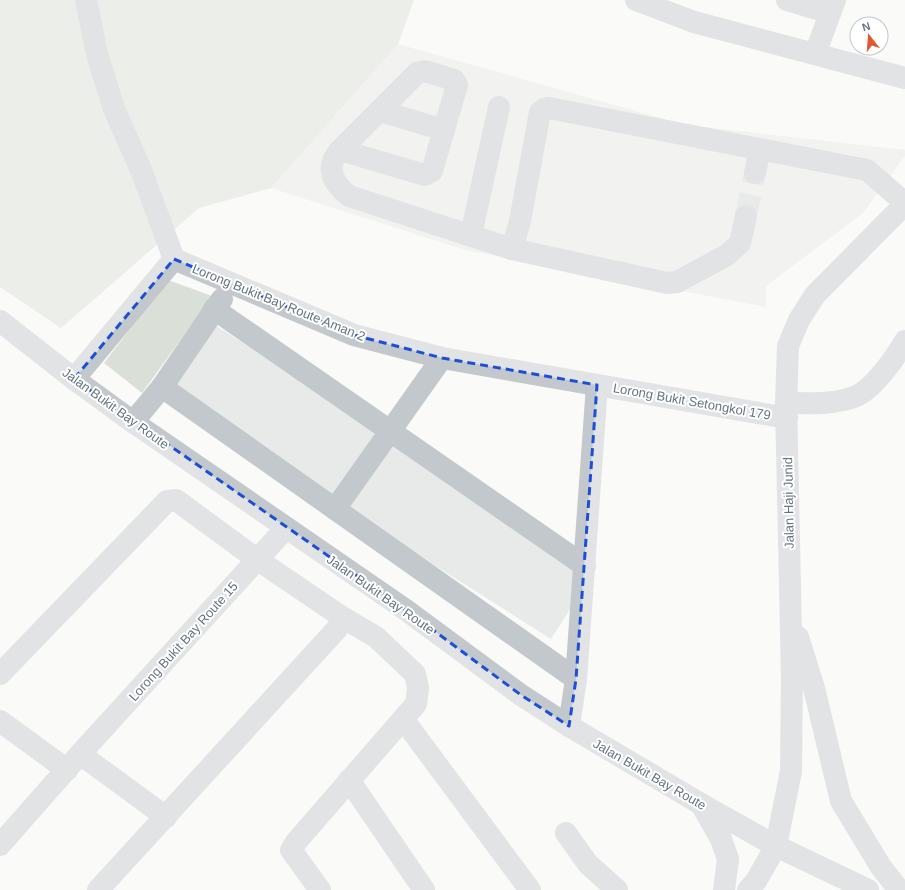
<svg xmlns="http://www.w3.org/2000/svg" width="905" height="890" viewBox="0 0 905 890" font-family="Helvetica,sans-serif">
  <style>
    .built { fill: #e8e9e9 }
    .green { fill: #dadfd7 }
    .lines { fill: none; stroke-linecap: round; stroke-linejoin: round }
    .minor-tunnel { stroke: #d5d9db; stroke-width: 22; stroke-dasharray: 22 11; stroke-linecap: butt }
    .minor { stroke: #c3c8cc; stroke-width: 22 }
    .marked { fill: none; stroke: #1d4ed8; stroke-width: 3; stroke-dasharray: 8 5; stroke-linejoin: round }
    .labels { text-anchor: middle; stroke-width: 4; stroke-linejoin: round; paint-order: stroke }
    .street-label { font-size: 13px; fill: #657683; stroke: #fff }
  </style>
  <rect width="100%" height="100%" fill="#fafaf8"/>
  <g class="built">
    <polygon points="398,44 686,125 905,150 905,156 863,213 766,286 766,307 465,250 271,188"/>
    <polygon points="207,320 597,567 551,639 161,392"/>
  </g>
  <g class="green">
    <polygon points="0,0 414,0 398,44 271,188 199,208 61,328 0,287"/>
    <polygon points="168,280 212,296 142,393 104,363"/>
  </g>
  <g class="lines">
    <polyline class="minor-tunnel" points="746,216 755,173"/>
    <g class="minor">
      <polyline points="86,0 97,54 114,109 141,170 174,259"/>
      <polyline points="636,0 694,22 905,78"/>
      <polyline points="787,0 830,13"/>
      <polyline points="815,54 835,0"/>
      <polyline points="380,111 444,130"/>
      <path d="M 340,150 L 425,175 L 432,171 L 457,85 L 454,80 L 425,71 L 417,73 L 340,150 C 324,168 333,183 349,196 L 512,249 L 520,221 L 540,112 L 544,109 L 549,108 L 867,170 L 905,203"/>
      <polyline points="755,173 760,149"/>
      <polyline points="471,235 499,107"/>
      <polyline points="512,249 667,283 677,282 727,255 740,243 746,216"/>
      <polyline points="174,259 354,335 442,358 787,418"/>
      <polyline points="214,309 585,566"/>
      <polyline points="0,321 74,379 133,422 406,610 521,695 569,726 701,804 776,846 868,890"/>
      <polyline points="74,379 174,259"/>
      <polyline points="162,387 576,679"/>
      <path d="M 786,403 C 808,403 832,405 854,397 C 873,390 895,358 905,341"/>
      <polyline points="133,422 162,387 222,299"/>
      <polyline points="335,509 442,358"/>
      <polyline points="798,637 814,688 841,801 881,867 899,890"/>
      <polyline points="0,674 167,501 176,500 258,560 342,617 376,637 415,674 418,688 416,704 296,842 291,850 320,890"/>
      <polyline points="403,719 530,890"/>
      <polyline points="0,721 67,770"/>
      <polyline points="569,726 576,679 597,385"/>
      <polyline points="80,754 166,817"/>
      <polyline points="349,780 424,890"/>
      <polyline points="701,804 721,839 728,859 724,890"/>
      <polyline points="566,833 588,864 617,890"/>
      <polyline points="0,845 80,754 286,528"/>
      <polyline points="98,890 336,630 345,619"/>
      <polyline points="748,890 756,881 776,846 791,771 792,679 786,403 788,346 799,320 815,295 905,204"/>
    </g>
  </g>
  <path d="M0 0H905V890H0ZM 174,259 L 354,335 L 442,358 L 597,385 L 576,679 L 569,726 L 521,695 L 406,610 L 74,379 Z" fill="#fafaf8" fill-opacity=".55" fill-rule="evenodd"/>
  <path class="marked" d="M 174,259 L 354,335 L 442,358 L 597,385 L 576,679 L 569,726 L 521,695 L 406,610 L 74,379 Z"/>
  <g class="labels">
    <g class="street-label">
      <text transform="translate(279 302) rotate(22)" y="5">Lorong Bukit Bay Route Aman 2</text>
      <text transform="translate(692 401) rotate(10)" y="5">Lorong Bukit Setongkol 179</text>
      <text transform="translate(116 408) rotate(36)" y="5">Jalan Bukit Bay Route</text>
      <text transform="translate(788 503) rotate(-91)" y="5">Jalan Haji Junid</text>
      <text transform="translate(381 594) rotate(35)" y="5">Jalan Bukit Bay Route</text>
      <text transform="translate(183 641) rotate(-48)" y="5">Lorong Bukit Bay Route 15</text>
      <text transform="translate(650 774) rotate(30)" y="5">Jalan Bukit Bay Route</text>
    </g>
  </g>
  <g transform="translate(869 36) rotate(343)"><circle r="19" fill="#ffffff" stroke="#c1c8cd"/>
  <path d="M0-3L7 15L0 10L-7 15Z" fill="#e4572e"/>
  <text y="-6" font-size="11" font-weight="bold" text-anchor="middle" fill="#657683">N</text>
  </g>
</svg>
